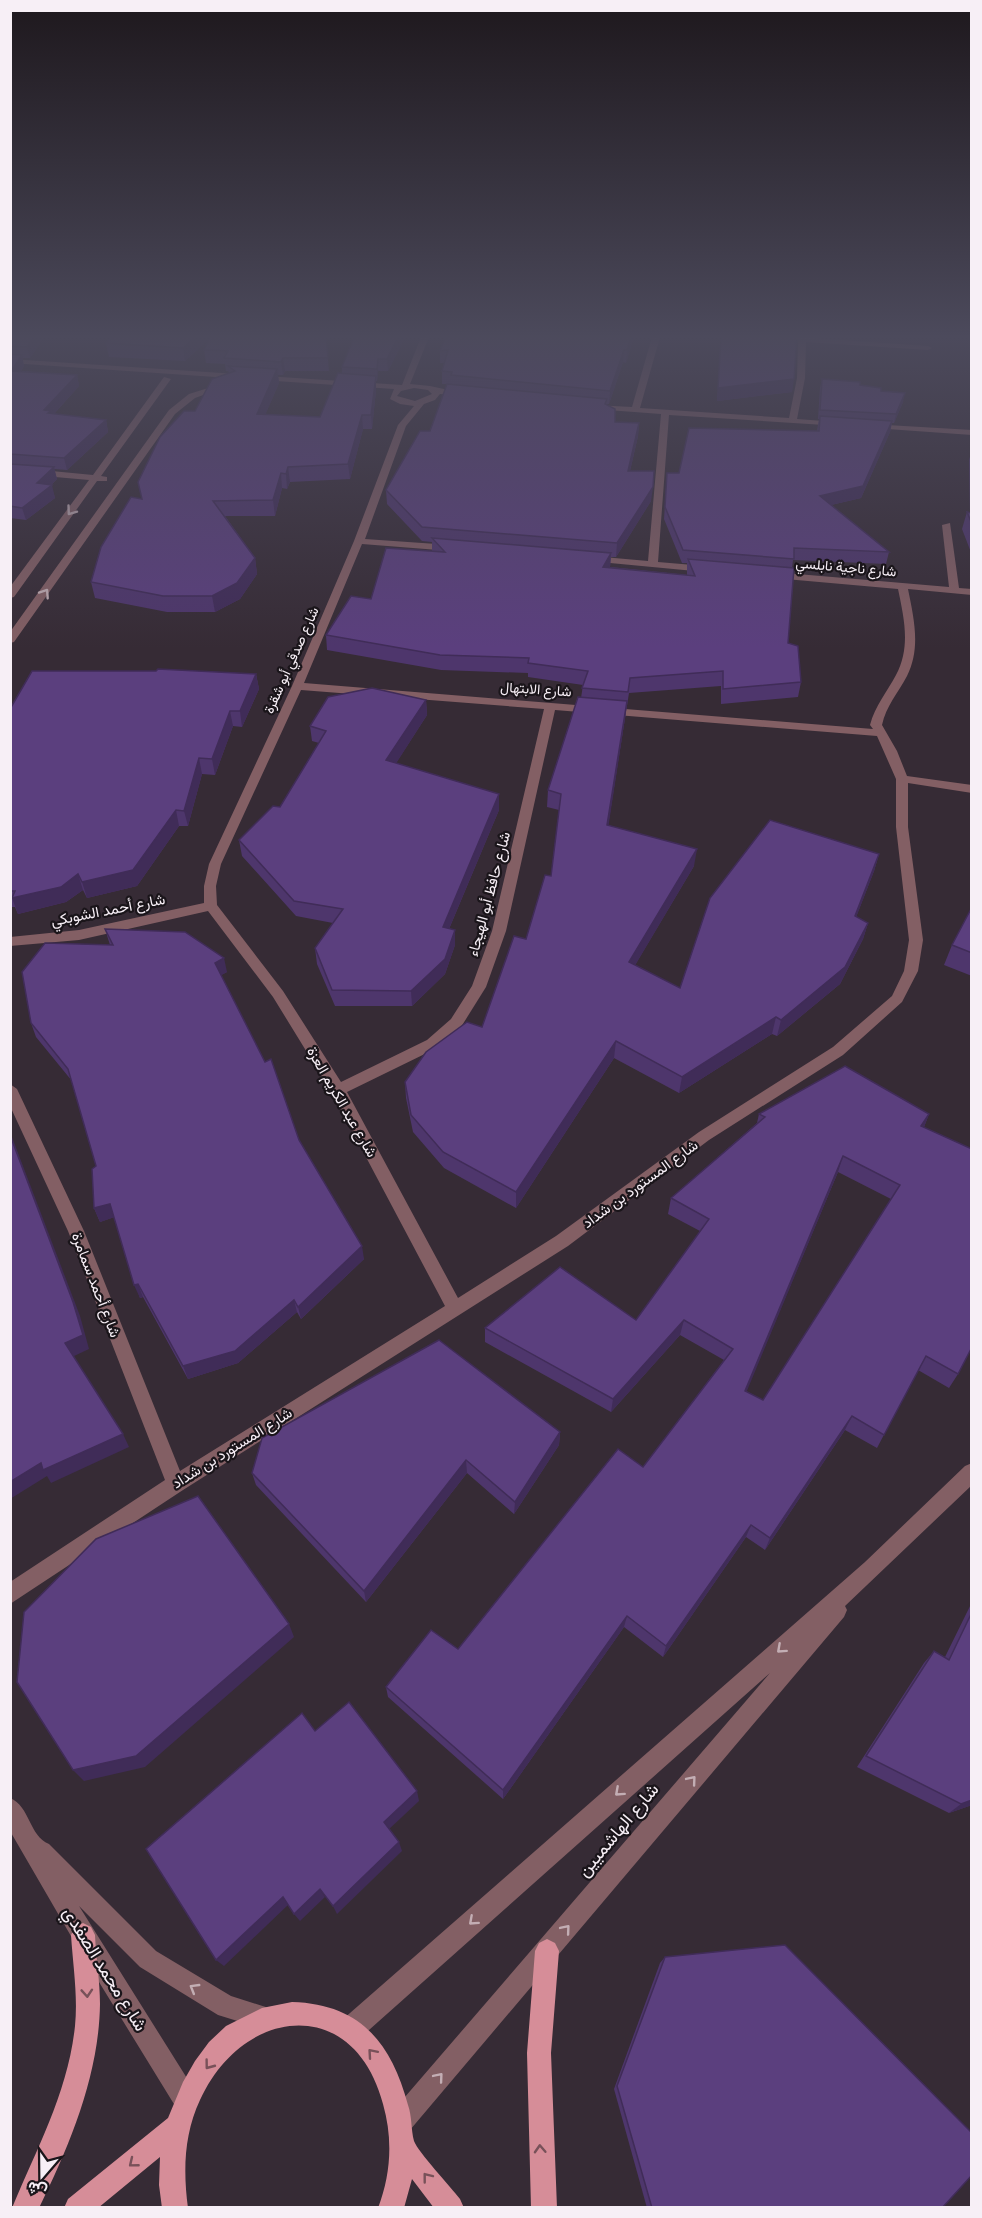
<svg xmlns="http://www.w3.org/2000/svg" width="982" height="2218" viewBox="0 0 982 2218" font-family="'Roboto Condensed',Vazirmatn,sans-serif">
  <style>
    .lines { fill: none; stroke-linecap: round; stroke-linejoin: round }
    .minor { fill: #835f64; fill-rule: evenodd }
    .major { fill: #d68d98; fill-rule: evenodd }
    .wall { fill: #4e366c; fill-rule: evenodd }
    .shaded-wall { fill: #402c58 }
    .building { fill: #5b3f7e; stroke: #402c58; stroke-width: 1.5; fill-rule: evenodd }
    .oneway { stroke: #c3aeb4 }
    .oneway2 { stroke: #785159 }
    .labels { text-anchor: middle; stroke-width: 4.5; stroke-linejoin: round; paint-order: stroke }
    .far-street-label { font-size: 14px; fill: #f7eff6; stroke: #1a151a }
    .street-label { font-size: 15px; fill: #f7eff6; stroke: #1a151a }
    .near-street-label { font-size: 18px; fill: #f7eff6; stroke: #1a151a }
  </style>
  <rect width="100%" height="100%" fill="#362b35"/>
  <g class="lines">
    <g class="minor">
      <path d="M 421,337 L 429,337 L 410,384 L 430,386 L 467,394 L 463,396 L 440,394 L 435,400 L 424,404 L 406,426 L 365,539 L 451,545 L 456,548 L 451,551 L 362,544 L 304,683 L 873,729 L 870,725 C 875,706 887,692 896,675 C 911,647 904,618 898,589 L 774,578 L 769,575 L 774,572 L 949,587 L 942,525 L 950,523 L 959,588 L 972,589 L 972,595 L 908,589 C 914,619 921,648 907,676 C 898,693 886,706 882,725 L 897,751 L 907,776 L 972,785 L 972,793 L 908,783 L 908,827 L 923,940 L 918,971 L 902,1002 L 843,1055 L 709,1140 L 568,1246 L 183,1490 L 10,1604 L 10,1582 L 165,1480 L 68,1231 L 10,1106 L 10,1084 L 17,1089 L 84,1231 L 180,1471 L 445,1306 L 332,1093 L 273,997 L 208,911 L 79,940 L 10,946 L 10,937 L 79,930 L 204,903 L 204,886 L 209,864 L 292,686 L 354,541 L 398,425 L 414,406 L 400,404 L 390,399 L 394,389 L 10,363 L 10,359 L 402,385 ZM 414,388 L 428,390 L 432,394 L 415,401 L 397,396 L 401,391 ZM 301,690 L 544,709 L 492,931 L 472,986 L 451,1019 L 427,1040 L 341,1082 L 283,991 L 217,905 L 216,886 L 221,864 ZM 555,710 L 877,736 L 896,779 L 896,827 L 909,940 L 904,971 L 892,996 L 833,1047 L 699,1132 L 556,1236 L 458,1298 L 347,1092 L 437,1048 L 461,1027 L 486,987 L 506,931 Z"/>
      <polygon points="652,337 660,337 640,408 789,418 797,378 798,342 757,337 797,337 928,346 932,348 928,350 806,342 805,378 797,419 837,422 840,422 840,426 669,415 658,562 705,566 710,569 705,572 589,561 589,557 592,556 648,561 661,414 594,409 590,407 594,405 632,407"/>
      <polygon points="164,377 171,379 101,476 107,477 107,481 97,481 14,597 10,598 10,587 89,480 10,473 10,467 93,475"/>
      <polygon points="221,384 228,386 195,398 175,414 14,642 10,643 10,632 169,410 189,394"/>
      <polygon points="870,424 972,430 972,435 873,428 870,428"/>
      <polygon points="972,1463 972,1485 845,1606 847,1610 844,1617 410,2130 401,2134 392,2130 388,2121 392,2112 770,1673 360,2038 351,2041 342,2038 339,2029 342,2020 865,1562 965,1466"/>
      <path d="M 10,1798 C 30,1806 29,1836 49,1844 L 156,1951 L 231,1996 L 275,2010 L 279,2018 L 275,2026 L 267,2030 L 218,2015 L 140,1967 L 79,1906 L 195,2091 L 198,2100 L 195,2109 L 186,2112 L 177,2109 L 75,1943 L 10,1831 Z"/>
    </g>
    <g class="major">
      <path d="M 83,1923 L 91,1927 L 95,1935 C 96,1958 100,1981 100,2004 C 99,2075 70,2145 39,2208 L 12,2208 C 37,2148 68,2092 75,2026 C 78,1996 73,1966 71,1935 L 75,1927 Z"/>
      <polygon points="547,1939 555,1943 559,1951 551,2053 557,2208 531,2208 527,2053 535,1951 539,1943"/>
      <path d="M 292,2002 C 360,2004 391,2042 408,2105 C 412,2116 411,2130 414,2141 C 418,2152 451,2187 460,2199 L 464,2208 L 434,2208 L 412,2179 L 404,2208 L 378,2208 C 391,2174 393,2139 383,2104 C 354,1994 243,2006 200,2100 C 184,2134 183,2171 188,2208 L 162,2208 L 159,2185 L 160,2157 L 98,2208 L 64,2208 L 68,2199 L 168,2118 L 183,2082 L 195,2061 L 209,2042 L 226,2026 L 262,2008 Z"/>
    </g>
  </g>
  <g class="wall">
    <polygon points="10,337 44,337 30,358 22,358 24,366 21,371 77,375 79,386 54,414 106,420 108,432 67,470 54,469 57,479 51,485 55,498 26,520 10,518"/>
    <polygon points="112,337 326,337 329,371 285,371 283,375 278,375 279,383 265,415 320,417 342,374 342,367 354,337 405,337 388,371 378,371 377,381 376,381 376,390 372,429 363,429 350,479 290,482 287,489 282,488 275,516 225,516 255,558 257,574 240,599 215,612 167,612 95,598 91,582 142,499 138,482 195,411 229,373 228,371 226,371 225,364 206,363 204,350 209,339 185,361 109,357 106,343"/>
    <polygon points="445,337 634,337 626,363 623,362 609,404 606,404 606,405 615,422 639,423 638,436 630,471 651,501 616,557 611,557 610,567 687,575 687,563 682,563 664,519 667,473 679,473 817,431 819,419 818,419 820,388 822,379 860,385 881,391 903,402 894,423 892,423 890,432 861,498 831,505 889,552 886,564 793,560 792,568 788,643 801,682 798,697 721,704 721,686 629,693 608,826 694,866 635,965 680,988 879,854 874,871 856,917 868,923 863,939 840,984 777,1036 772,1034 679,1093 614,1058 516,1208 444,1168 413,1132 406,1098 405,1082 482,1027 526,939 551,876 559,810 547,807 548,790 581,698 583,685 528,677 528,673 441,670 327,650 326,635 432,551 432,542 422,541 387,504 386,490 430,431 447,384 442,384 442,371 444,363 440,363 440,351"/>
    <polygon points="721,337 797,337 792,392 717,401"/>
    <polygon points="972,450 972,555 962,529 967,512 970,513 969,460"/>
    <polygon points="256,674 259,689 242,727 233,726 215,775 202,774 188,826 179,826 137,886 87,898 83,890 66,902 18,914 15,907 10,907 10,709"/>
    <polygon points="426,700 427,715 396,763 499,794 499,810 449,929 455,930 455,945 445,974 412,1006 335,1006 317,964 315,948 333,923 296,916 242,856 239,840 280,807 319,743 312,741 310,726"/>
    <polygon points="972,907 972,976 944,965 952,945"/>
    <polygon points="105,929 227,972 221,975 299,1140 364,1259 301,1319 297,1312 238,1363 188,1379 143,1297 140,1298 114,1217 100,1222 94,1208 96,1166 72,1081 36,1037 31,1023 110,945"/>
    <path d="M 759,1114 L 929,1114 L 924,1127 L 958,1374 L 949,1388 L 918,1370 L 877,1448 L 845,1430 L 765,1550 L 746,1537 L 663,1657 L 624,1627 L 503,1799 L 388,1697 L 386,1687 L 458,1649 L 643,1467 L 724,1360 L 680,1335 L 611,1412 L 485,1342 L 485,1328 L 636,1320 L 700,1231 L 668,1214 L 671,1198 L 757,1123 ZM 838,1172 L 891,1199 L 763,1400 L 746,1391 Z"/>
    <polygon points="560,1432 559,1445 514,1514 467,1473 366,1602 256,1485 252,1473"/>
    <polygon points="972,1602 972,1805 949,1813 857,1767 924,1663 934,1651 945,1657"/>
    <polygon points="665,1957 942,2208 647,2208 614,2089 660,1963"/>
  </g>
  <g class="shaded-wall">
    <polygon points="34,337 44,337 30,358 27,347"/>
    <polygon points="195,337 211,337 185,361 183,348"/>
    <polygon points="398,337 405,337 388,371 387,359"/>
    <polygon points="631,337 634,337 626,363 627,350"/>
    <polygon points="624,350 623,362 609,404 610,391"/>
    <polygon points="22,355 24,366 14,382 11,371"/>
    <polygon points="283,358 285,371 283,375 281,362"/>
    <polygon points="378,359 378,371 377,381 377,369"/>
    <polygon points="277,369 279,383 259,429 257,414"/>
    <polygon points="77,375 79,386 52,416 44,410"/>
    <polygon points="376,376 376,390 372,429 371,415"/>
    <polygon points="794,379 792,392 717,401 718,388"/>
    <polygon points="905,393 903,402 894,423 896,414"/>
    <polygon points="362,415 363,429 350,479 348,464"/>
    <polygon points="106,420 108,432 67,470 64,458"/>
    <polygon points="892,421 890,432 861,498 818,508 820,496"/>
    <polygon points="639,423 638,436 627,484 628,471"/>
    <polygon points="54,467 57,479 41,494 52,485 55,498 26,520 22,508 37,483"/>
    <polygon points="288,467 290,482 287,489 286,474"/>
    <polygon points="281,473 282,488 275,516 273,500"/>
    <polygon points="653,487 651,501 616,557 617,543"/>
    <polygon points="611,553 610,567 603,567"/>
    <polygon points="255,558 257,574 240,599 215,612 212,596"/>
    <polygon points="256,674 259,689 242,727 240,711"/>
    <polygon points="426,700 427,715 388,776 386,760"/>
    <polygon points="627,701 625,718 606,842 607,825"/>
    <polygon points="230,711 233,726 215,775 212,759"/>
    <polygon points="199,758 202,774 188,826 184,811"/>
    <polygon points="499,794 499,810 443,943 443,927"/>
    <polygon points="176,810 179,826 137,886 87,898 82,882"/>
    <polygon points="697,849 694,866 627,979 629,962"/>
    <polygon points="879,854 874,871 850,933 855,916"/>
    <polygon points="78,874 83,890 66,902 18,914 12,898"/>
    <polygon points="868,923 863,939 840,984 777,1036 781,1020"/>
    <polygon points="455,930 455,945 445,974 412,1006 411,991"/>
    <polygon points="224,958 227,972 218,977 215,963"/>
    <polygon points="776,1017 772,1034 679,1093 682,1077"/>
    <polygon points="616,1041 614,1058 516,1208 516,1192"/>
    <polygon points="929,1114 923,1130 921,1126"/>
    <polygon points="10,1132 80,1316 89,1349 72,1357 65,1343 10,1135"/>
    <polygon points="843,1156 838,1172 741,1405 745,1391"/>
    <polygon points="110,1204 115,1217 100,1222 94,1208"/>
    <polygon points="362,1246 364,1259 301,1319 298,1307"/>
    <polygon points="138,1284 143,1297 140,1298 134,1285"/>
    <polygon points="294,1300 297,1312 238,1363 188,1379 183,1366"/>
    <polygon points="684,1320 680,1335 611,1412 613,1399"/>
    <polygon points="852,1416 845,1430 765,1550 770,1538"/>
    <polygon points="560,1432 559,1445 514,1514 515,1502"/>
    <polygon points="123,1434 129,1447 51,1483 47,1476 10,1499 10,1482 41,1463"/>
    <polygon points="466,1460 467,1473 366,1602 364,1591"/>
    <polygon points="751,1525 746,1537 663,1657 666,1646"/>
    <polygon points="627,1616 624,1627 503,1799 503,1790"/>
    <polygon points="289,1624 294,1637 145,1767 84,1781 73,1770"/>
    <polygon points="417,1791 419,1801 387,1831 384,1822"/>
    <polygon points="972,1800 972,1805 949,1813 961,1804"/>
    <polygon points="399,1842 402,1851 337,1914 333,1906"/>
    <polygon points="320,1889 325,1897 300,1921 294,1914"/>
    <polygon points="283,1897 289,1904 224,1966 216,1960"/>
  </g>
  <g class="building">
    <polygon points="10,337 34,337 27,347 10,346"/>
    <polygon points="112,337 195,337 183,348 106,343"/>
    <polygon points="210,337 326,337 328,358 283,358 281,362 224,358 228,351 204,350"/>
    <polygon points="354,337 398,337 387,359 378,359 377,369 342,367"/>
    <polygon points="445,337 631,337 627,350 624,350 610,391 451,375 452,372 442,371 448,350 440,351"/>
    <polygon points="721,337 797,337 794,379 718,388"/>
    <polygon points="10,354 22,355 11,371 77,375 44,410 51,411 48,413 106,420 64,458 10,454"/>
    <polygon points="228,366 277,369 257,414 320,417 338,373 376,376 371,415 362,415 348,464 288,467 286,474 281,473 273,500 213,501 255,558 237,583 212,596 163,596 91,582 101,547 131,497 142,499 138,482 160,437 184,411 195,411 212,379 235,371"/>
    <polygon points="822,379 860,382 860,385 881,388 881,391 905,393 896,414 820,410"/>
    <polygon points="447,384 607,399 605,404 615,409 615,422 639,423 628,471 654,471 653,487 617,543 422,527 386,490 420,431 430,431"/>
    <polygon points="820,416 892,421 863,486 820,496 889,552 794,548 794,559 683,550 665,507 667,473 679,473 689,428 819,431"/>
    <polygon points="10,464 54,467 37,483 52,485 22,508 10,506"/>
    <polygon points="967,512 972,513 972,524"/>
    <polygon points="432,538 611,553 603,567 695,576 688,559 794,568 788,643 798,646 801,682 723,689 723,671 630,678 628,692 582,688 588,671 528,663 529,658 440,655 326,635 351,596 371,599 386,548 445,552"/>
    <polygon points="158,669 256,674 240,711 230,711 212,759 199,758 184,811 176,810 133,870 82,882 78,874 61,887 12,898 15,891 10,891 10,709 32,671 156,671"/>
    <polygon points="372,688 426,700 386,760 499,794 443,927 455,930 445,959 411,991 332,990 315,948 343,909 294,901 239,840 273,806 280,807 326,731 310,726 328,697"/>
    <polygon points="578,697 627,701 607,825 697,849 629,962 680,988 710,898 770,820 879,854 855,916 868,923 845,967 781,1020 776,1017 682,1077 616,1041 516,1192 443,1152 411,1115 405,1082 426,1052 467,1022 482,1027 514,936 526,939 545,875 551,876 561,794 548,790"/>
    <polygon points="972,907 972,953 952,945"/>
    <polygon points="105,929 185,932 224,958 215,963 265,1062 271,1059 299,1140 362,1246 298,1307 294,1300 235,1351 183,1366 138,1284 134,1285 110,1204 94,1208 92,1169 96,1166 68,1069 31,1023 22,972 45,943 113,945"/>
    <path d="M 845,1066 L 929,1114 L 921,1126 L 972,1149 L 972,1347 L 958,1374 L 926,1356 L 884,1435 L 852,1416 L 770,1538 L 751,1525 L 666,1646 L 627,1616 L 503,1790 L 386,1687 L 431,1630 L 458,1649 L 618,1449 L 643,1467 L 733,1349 L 684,1320 L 613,1399 L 485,1328 L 560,1267 L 636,1320 L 709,1219 L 671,1198 L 765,1117 L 759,1114 ZM 843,1156 L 900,1185 L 763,1400 L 745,1391 Z"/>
    <polygon points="10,1135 73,1302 83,1335 65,1343 123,1434 43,1470 41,1463 10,1482"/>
    <polygon points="439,1340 560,1432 515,1502 466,1460 364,1591 252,1473 262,1438"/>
    <polygon points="198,1496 289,1624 136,1756 73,1770 17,1682 24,1612 96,1539"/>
    <polygon points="972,1612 972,1800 961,1804 866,1756 934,1651 949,1660"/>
    <polygon points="349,1702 417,1791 384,1822 399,1842 333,1906 320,1889 294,1914 283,1897 216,1960 146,1849 302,1713 315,1731"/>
    <polygon points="785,1945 972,2133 972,2175 942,2208 652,2208 617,2086 665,1957"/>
  </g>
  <defs><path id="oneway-chevron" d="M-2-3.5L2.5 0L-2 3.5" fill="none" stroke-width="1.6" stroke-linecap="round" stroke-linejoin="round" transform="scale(1.5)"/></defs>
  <g class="oneway">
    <use href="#oneway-chevron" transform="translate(71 511) rotate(126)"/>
    <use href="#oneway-chevron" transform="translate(45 593) rotate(-56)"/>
    <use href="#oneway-chevron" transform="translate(781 1649) rotate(138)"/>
    <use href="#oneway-chevron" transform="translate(692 1780) rotate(-50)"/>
    <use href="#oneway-chevron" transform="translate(619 1792) rotate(138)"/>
    <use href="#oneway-chevron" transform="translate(473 1921) rotate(138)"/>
    <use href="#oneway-chevron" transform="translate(566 1929) rotate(-50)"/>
    <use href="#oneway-chevron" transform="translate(194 1988) rotate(-149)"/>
    <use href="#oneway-chevron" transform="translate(439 2077) rotate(-50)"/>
  </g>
  <g class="oneway2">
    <use href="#oneway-chevron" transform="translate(87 1993) rotate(86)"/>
    <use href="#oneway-chevron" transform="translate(372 2053) rotate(-131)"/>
    <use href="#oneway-chevron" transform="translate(209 2065) rotate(127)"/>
    <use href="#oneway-chevron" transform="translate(540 2149) rotate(-93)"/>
    <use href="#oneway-chevron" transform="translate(133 2163) rotate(141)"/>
    <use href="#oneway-chevron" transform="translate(427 2177) rotate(-128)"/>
  </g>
  <linearGradient id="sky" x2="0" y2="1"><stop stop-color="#1e181d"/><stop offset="0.52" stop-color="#4c4a5c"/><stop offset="1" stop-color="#4c4a5c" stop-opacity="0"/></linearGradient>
  <rect width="982" height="648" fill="url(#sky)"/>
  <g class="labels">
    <g class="far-street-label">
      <text transform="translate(846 567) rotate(5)" y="5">شارع ناجية نابلسي</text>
      <text transform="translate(291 660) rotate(-66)" y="5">شارع صدقي أبو شقرة</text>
      <text transform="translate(536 689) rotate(4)" y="5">شارع الابتهال</text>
    </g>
    <g class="street-label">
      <text transform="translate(489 894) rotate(-75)" y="5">شارع حافظ أبو الهيجاء</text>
      <text transform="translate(108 910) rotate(-11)" y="5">شارع أحمد الشوبكي</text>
      <text transform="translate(342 1102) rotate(60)" y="5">شارع عبد الكريم العزة</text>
      <text transform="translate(640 1184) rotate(-36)" y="5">شارع المستورد بن شداد</text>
      <text transform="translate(96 1285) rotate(69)" y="5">شارع أحمد سمامرة</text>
      <text transform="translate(232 1448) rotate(-32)" y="5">شارع المستورد بن شداد</text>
    </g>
    <g class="near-street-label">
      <text transform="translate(618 1830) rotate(-50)" y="6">شارع الهاشميين</text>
      <text transform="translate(105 1969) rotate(58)" y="6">شارع محمد الصفدي</text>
    </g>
  </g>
  <rect width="982" height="2218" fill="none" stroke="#f7eff6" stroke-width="24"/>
  <g transform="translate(42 2176) rotate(200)" stroke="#1a151a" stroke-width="4.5" paint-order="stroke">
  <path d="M0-4.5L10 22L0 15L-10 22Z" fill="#f7eff6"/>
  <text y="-9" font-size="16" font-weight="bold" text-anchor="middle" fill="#f7eff6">ش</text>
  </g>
</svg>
